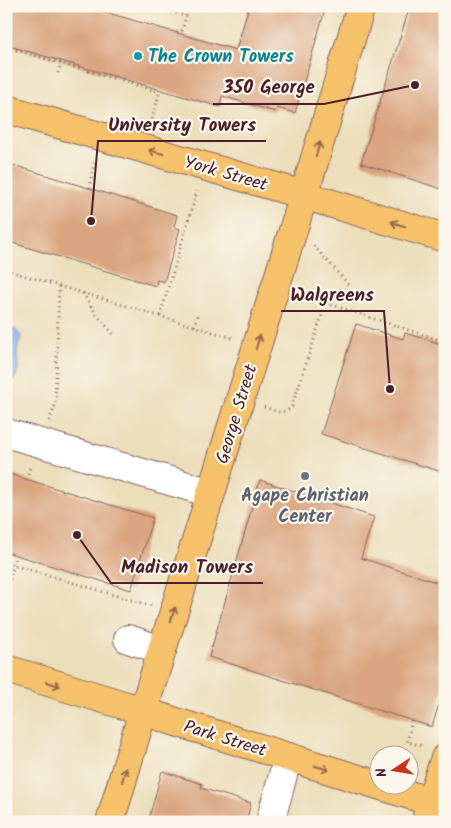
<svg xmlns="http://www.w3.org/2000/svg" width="451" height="828" viewBox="0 0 451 828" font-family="Kalam,sans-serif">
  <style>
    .water { fill: #81b3ed; stroke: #66698c }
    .building { fill: #d9a47f }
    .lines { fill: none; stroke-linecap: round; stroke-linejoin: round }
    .minor-casing { stroke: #83625d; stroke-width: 30 }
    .major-casing { stroke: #83625d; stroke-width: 30 }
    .highway-casing { stroke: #83625d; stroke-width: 30 }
    .path { stroke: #83625d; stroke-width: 3; stroke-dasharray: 1 4; stroke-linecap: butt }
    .minor { stroke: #fff; stroke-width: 28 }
    .major { stroke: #f5c16b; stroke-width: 28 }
    .highway { stroke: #f5c16b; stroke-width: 28 }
    .oneway { stroke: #976848 }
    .culture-dot { fill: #0f9aa8; stroke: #fbf7ec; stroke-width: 2 }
    .worship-dot { fill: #6b7280; stroke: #fbf7ec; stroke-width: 2 }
    .labels { text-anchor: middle; stroke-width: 4.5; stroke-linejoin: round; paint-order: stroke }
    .culture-label { font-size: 18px; font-weight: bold; fill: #0d838f; stroke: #fbf7ec; text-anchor: start }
    .street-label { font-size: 18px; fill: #4a1f2b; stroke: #fbf7ec }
    .worship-label { font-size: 18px; font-weight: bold; fill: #5b616d; stroke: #fbf7ec }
    .leader { fill: none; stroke: #4a1f2b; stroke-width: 2 }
    .callout-dot { fill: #4a1f2b; stroke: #fbf7ec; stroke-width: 2 }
    .callout-label { font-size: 19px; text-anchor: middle; font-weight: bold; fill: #4a1f2b; stroke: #fbf7ec; stroke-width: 4.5; stroke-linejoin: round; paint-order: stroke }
  </style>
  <rect width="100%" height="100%" fill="#fbf7ec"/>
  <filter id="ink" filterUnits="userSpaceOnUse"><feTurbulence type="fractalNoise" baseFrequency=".02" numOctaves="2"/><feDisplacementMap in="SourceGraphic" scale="10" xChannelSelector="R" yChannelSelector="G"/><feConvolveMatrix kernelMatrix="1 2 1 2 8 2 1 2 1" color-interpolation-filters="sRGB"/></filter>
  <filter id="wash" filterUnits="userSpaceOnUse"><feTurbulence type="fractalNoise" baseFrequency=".0096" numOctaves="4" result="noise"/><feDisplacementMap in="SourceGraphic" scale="20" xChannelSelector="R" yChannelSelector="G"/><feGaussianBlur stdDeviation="1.12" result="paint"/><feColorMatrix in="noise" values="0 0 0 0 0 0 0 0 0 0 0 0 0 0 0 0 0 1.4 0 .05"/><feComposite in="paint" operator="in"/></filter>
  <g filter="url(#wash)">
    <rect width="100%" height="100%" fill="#ecdebb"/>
    <path class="water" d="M 6,312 C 11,318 7,323 10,328 L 15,329 L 21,336 C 20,341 17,347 17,353 C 17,363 21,370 14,379 L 6,381 Z"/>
    <g id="blocks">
      <g class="building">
        <polygon points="6,6 84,6 236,50 249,6 326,6 295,113 277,108 275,112 222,96 220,107 6,45"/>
        <polygon points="410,6 445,6 445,190 361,163"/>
        <polygon points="6,163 177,215 174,227 180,229 164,282 157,280 156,286 6,241"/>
        <polygon points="356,324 403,339 405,333 445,345 445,473 321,434"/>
        <polygon points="6,473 153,518 131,590 6,552"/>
        <polygon points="260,480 374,517 361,558 445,585 445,684 432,727 209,657"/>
        <polygon points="162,771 202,784 201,788 251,803 246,822 148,822"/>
      </g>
    </g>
  </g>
  <g filter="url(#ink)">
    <use href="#blocks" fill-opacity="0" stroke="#83625d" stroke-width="1"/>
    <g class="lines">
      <defs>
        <g id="minor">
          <polyline points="6,433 211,493"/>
          <polyline points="128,639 162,650"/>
          <polyline points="270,822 288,757"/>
        </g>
        <g id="major">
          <polyline points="6,109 280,188 445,238"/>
          <polyline points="6,669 143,711 176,722 445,806"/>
          <polyline points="110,822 143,711 304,195 361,6"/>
        </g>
        <polyline id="highway" points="426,822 430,802 445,758"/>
      </defs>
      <use href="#minor" class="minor-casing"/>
      <use href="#major" class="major-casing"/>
      <use href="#highway" class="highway-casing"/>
      <g class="path">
        <polyline points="152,6 186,16"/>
        <polyline points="177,33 182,30 189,6"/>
        <polyline points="16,50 160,92"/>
        <polyline points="58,73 61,61"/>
        <polyline points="151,124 160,90"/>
        <polyline points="89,188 95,160"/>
        <polyline points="314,246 350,286"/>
        <polyline points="6,270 233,338"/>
        <polyline points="83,293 96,314 115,336"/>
        <polyline points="160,316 197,191"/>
        <polyline points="194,326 198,314"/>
        <path d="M 264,407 C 274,410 284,417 292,406 L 326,303 L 445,342"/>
        <polyline points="49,421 55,406 59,286"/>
        <polyline points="28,474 31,465"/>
        <polyline points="6,563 152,606"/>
        <polyline points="6,594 16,555"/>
        <polyline points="412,721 407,742 423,746"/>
      </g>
      <use href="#minor" class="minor"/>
      <use href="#major" class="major"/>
      <use href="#highway" class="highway"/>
    </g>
    <defs><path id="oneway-shaft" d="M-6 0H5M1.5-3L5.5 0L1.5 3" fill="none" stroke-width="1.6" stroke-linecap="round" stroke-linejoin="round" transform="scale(1.25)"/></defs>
    <g class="oneway">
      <use href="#oneway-shaft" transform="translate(318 149) rotate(-73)"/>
      <use href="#oneway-shaft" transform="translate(156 152) rotate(-164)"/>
      <use href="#oneway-shaft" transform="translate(398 224) rotate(-163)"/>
      <use href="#oneway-shaft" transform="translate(258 342) rotate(-73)"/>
      <use href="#oneway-shaft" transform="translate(173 614) rotate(-72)"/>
      <use href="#oneway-shaft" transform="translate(53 684) rotate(17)"/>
      <use href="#oneway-shaft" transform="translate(322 768) rotate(17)"/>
      <use href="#oneway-shaft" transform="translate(124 775) rotate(-74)"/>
    </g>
  </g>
  <circle class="culture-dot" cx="138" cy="56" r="5"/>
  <circle class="worship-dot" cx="305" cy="476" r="5"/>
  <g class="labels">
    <g class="culture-label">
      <text x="148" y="62">The Crown Towers</text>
    </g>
    <g class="street-label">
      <text transform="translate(226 173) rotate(16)" y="6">York Street</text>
      <text transform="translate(236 414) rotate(-73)" y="6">George Street</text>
      <text transform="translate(225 738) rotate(17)" y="6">Park Street</text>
    </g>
    <g class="worship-label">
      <text x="305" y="501">Agape Christian<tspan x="305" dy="21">Center</tspan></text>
    </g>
  </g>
  <path class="leader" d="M415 85L324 104H213M91 221L98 141H266M390 389L384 311H281M77 535L111 583H263"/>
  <g class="callout-dot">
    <circle cx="415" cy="85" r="5"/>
    <circle cx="91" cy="221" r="5"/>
    <circle cx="390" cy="389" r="5"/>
    <circle cx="77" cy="535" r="5"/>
  </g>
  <g class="callout-label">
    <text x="269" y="93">350 George</text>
    <text x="182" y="131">University Towers</text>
    <text x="332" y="301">Walgreens</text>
    <text x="187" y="573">Madison Towers</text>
  </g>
  <rect width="451" height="828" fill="none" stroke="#fbf7ec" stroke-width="25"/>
  <g transform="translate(394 770) rotate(258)"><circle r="24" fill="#fbf7ec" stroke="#b4a19f"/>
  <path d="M0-4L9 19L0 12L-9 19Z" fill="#c8321e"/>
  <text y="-8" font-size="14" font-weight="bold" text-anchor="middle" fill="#4a1f2b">N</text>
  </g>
</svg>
